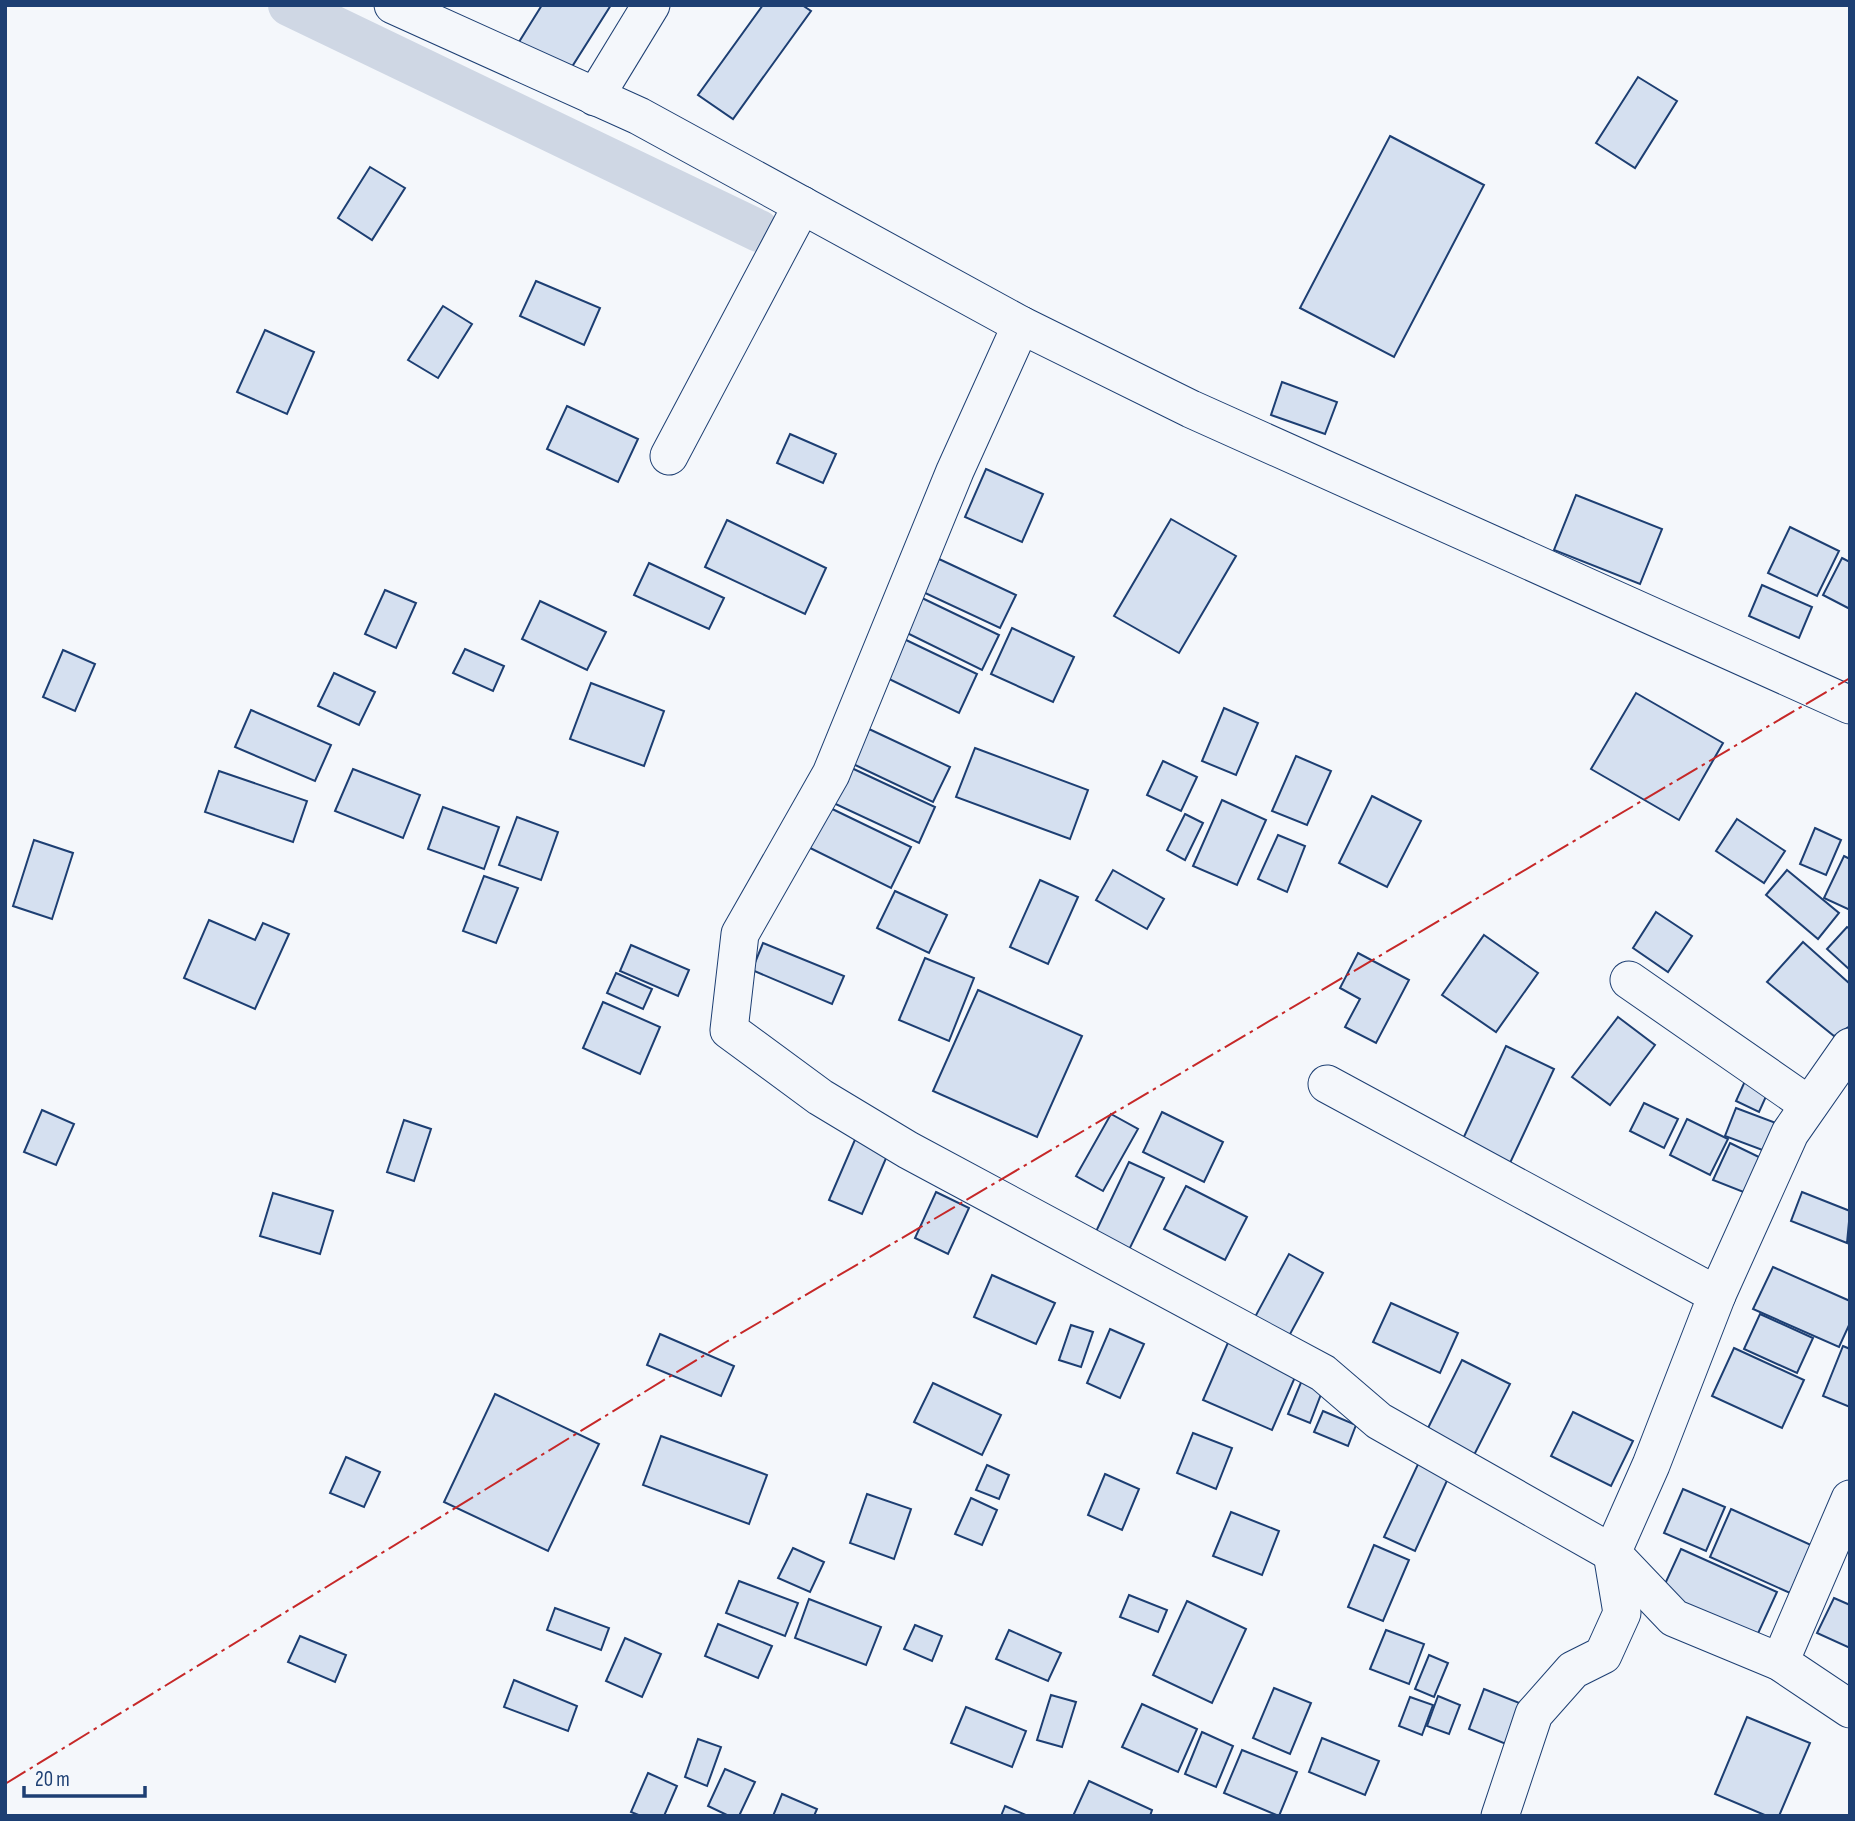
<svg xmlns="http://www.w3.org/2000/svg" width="1855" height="1821" viewBox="0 0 1855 1821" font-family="'Sofia Sans Condensed',sans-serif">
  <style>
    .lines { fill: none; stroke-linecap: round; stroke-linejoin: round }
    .canal { stroke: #cfd7e4; stroke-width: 42 }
    .building { fill: #d5e0f0; stroke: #1d3f73; stroke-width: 2 }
    .street-casing { stroke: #1d3f73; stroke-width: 39 }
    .street { stroke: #f4f7fb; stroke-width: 37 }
    .power { stroke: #c62828; stroke-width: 2; stroke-dasharray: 24 5 3.5 5; stroke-linecap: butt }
  </style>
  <rect width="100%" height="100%" fill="#f4f7fb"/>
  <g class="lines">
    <polyline class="canal" points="289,5 759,231"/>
  </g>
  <g class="building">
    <polygon points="542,5 611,5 568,73 519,42"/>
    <polygon points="763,5 802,5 811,11 733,119 698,95"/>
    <polygon points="1638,77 1677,101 1635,168 1596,143"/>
    <polygon points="1390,136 1484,185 1394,357 1300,308"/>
    <polygon points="370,167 405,188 372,240 338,218"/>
    <polygon points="536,281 600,308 584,345 520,316"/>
    <polygon points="443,306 472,324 438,378 408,360"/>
    <polygon points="265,330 314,352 287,414 237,392"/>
    <polygon points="1282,382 1337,402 1325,434 1271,415"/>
    <polygon points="567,406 638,439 618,482 547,449"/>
    <polygon points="790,434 836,454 823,483 777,463"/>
    <polygon points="986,469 1043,494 1022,542 965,517"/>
    <polygon points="1576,495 1662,529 1640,584 1554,550"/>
    <polygon points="1171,519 1236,556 1179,653 1114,616"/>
    <polygon points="727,520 826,568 805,614 705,567"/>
    <polygon points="1790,527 1839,551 1817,596 1768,573"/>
    <polygon points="1842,558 1850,562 1850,609 1823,595"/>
    <polygon points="939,559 1016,595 1000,628 923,592"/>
    <polygon points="649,563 724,598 709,629 634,595"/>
    <polygon points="1762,585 1812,607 1799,638 1749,616"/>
    <polygon points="385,590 416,603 396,648 365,634"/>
    <polygon points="922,598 999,635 982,670 905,632"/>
    <polygon points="540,601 606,632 587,670 522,639"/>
    <polygon points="1012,628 1074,657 1053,702 991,674"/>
    <polygon points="904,639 977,674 959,713 885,677"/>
    <polygon points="465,649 504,666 493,691 453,673"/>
    <polygon points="63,650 95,664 75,711 43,697"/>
    <polygon points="334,673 375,692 359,725 318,706"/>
    <polygon points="591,683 664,711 644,766 570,739"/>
    <polygon points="1636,693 1723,743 1679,820 1591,769"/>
    <polygon points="1224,708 1258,723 1236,775 1202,761"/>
    <polygon points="251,710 331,745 315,781 235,747"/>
    <polygon points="869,729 950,767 933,802 853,764"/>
    <polygon points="975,748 1088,790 1070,839 956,797"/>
    <polygon points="1296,756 1331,771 1307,825 1272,811"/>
    <polygon points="1163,761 1197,777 1181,811 1147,795"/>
    <polygon points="843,764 935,807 919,843 827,800"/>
    <polygon points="353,769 420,795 403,838 335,811"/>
    <polygon points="219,771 307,801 293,842 205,812"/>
    <polygon points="1372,796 1421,821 1387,887 1339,863"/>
    <polygon points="1222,800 1266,820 1237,885 1193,866"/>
    <polygon points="824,805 911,847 891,888 804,845"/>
    <polygon points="443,807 499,827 484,869 428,849"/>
    <polygon points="1185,814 1203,823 1185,860 1167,850"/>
    <polygon points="517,817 558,832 541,880 499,865"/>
    <polygon points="1737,819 1785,851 1764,883 1716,851"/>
    <polygon points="1815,828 1841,840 1826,875 1800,864"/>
    <polygon points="1278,835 1305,846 1287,892 1258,879"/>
    <polygon points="34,840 73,853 52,919 13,906"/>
    <polygon points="1844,856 1850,859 1850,910 1824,898"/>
    <polygon points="1113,870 1164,899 1147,929 1096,900"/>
    <polygon points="1787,870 1839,913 1818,939 1766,895"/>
    <polygon points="484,876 518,888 496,943 463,931"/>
    <polygon points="1040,880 1078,897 1048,964 1010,947"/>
    <polygon points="895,891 947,915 929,953 877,928"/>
    <polygon points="1656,912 1692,936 1668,972 1633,948"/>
    <polygon points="209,920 255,940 263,923 289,934 255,1009 184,978"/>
    <polygon points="1847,927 1850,929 1850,970 1827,949"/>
    <polygon points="1484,935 1538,973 1496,1032 1442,995"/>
    <polygon points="1803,942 1850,984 1850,1026 1834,1036 1767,982"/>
    <polygon points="763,943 844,976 832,1004 752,970"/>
    <polygon points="631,945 689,970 678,996 620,971"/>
    <polygon points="1358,953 1409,980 1376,1043 1345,1027 1360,999 1340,988"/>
    <polygon points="925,958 974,978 949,1041 899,1020"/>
    <polygon points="616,973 652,989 643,1009 607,993"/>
    <polygon points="978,990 1082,1036 1037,1137 933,1091"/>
    <polygon points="603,1002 660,1027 640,1074 583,1048"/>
    <polygon points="1618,1017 1655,1045 1610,1105 1572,1077"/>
    <polygon points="1506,1046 1554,1069 1510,1163 1462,1141"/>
    <polygon points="1750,1070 1773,1081 1759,1112 1736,1101"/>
    <polygon points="1644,1103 1678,1119 1664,1148 1630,1131"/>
    <polygon points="1736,1108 1776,1123 1765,1151 1725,1136"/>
    <polygon points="42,1110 74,1124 56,1165 24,1152"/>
    <polygon points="1162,1112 1223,1142 1204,1182 1143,1152"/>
    <polygon points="1111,1114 1138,1129 1103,1191 1076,1176"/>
    <polygon points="1687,1119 1728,1139 1710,1175 1670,1155"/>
    <polygon points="404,1120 431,1129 414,1181 387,1172"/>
    <polygon points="857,1135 890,1149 862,1214 829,1200"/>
    <polygon points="1730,1143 1761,1158 1746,1193 1713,1180"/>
    <polygon points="1129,1162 1164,1178 1125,1258 1091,1242"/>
    <polygon points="1186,1186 1247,1217 1225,1260 1164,1229"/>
    <polygon points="936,1192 969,1208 948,1254 915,1238"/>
    <polygon points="1802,1192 1850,1211 1847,1243 1791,1221"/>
    <polygon points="273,1193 333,1211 320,1254 260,1236"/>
    <polygon points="1289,1254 1323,1273 1282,1349 1248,1330"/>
    <polygon points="1773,1267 1850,1301 1850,1323 1839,1347 1753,1309"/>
    <polygon points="992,1275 1055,1303 1036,1344 974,1317"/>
    <polygon points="1391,1303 1458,1333 1440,1373 1373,1342"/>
    <polygon points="1760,1314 1813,1338 1797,1373 1744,1349"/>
    <polygon points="1071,1325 1093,1332 1081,1367 1059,1360"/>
    <polygon points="1110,1329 1144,1344 1120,1398 1087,1383"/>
    <polygon points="660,1334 734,1366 721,1396 647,1365"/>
    <polygon points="1230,1338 1299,1368 1272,1430 1203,1400"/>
    <polygon points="1843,1346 1850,1349 1850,1407 1823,1396"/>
    <polygon points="1734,1348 1804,1380 1782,1428 1712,1396"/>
    <polygon points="1462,1360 1510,1384 1469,1465 1421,1442"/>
    <polygon points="1302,1380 1323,1389 1310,1423 1288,1414"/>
    <polygon points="933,1383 1001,1415 982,1455 914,1422"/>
    <polygon points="495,1394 599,1444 548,1551 444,1502"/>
    <polygon points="1323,1411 1356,1425 1348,1446 1314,1432"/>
    <polygon points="1573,1412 1633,1441 1611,1486 1551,1456"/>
    <polygon points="1193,1433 1232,1448 1216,1489 1177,1473"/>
    <polygon points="661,1436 767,1475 749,1524 643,1485"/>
    <polygon points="346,1457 380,1472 364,1507 330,1493"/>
    <polygon points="1420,1460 1450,1474 1415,1551 1384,1537"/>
    <polygon points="987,1465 1009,1475 999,1499 976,1490"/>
    <polygon points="1105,1474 1139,1489 1122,1530 1088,1515"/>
    <polygon points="1683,1489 1725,1507 1706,1551 1664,1533"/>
    <polygon points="867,1494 911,1509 894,1559 850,1543"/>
    <polygon points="971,1498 997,1510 982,1545 955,1534"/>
    <polygon points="1731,1509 1811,1545 1790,1593 1710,1557"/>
    <polygon points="1231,1512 1279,1531 1262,1575 1213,1556"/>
    <polygon points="1374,1545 1409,1560 1383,1621 1348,1607"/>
    <polygon points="793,1548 824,1562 810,1592 778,1578"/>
    <polygon points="1681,1549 1777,1592 1755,1640 1659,1597"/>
    <polygon points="739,1581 798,1603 785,1636 726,1613"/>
    <polygon points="1129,1595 1167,1610 1158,1632 1120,1617"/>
    <polygon points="1834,1598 1850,1605 1850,1648 1817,1633"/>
    <polygon points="809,1599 881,1627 866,1665 795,1638"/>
    <polygon points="1187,1601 1246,1629 1212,1703 1153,1675"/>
    <polygon points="555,1608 609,1628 601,1650 547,1630"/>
    <polygon points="718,1624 772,1646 758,1678 705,1656"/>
    <polygon points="915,1625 942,1636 932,1661 904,1649"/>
    <polygon points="1009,1630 1061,1653 1048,1681 996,1659"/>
    <polygon points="1386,1630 1424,1644 1409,1684 1370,1669"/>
    <polygon points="300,1636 346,1655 335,1682 288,1662"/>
    <polygon points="625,1638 661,1654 642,1697 606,1681"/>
    <polygon points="1429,1655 1448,1663 1434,1697 1415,1689"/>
    <polygon points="514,1680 577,1706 568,1731 504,1707"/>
    <polygon points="1274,1688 1311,1703 1290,1754 1253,1738"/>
    <polygon points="1484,1689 1522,1704 1506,1744 1469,1729"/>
    <polygon points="1051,1695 1076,1702 1062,1747 1037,1740"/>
    <polygon points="1438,1696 1460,1705 1449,1734 1427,1726"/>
    <polygon points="1410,1697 1433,1705 1422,1735 1399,1726"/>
    <polygon points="1142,1704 1197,1729 1178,1772 1122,1747"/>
    <polygon points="966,1707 1026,1731 1012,1767 951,1743"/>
    <polygon points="1747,1717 1810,1743 1779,1816 1767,1816 1715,1794"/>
    <polygon points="1202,1732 1233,1746 1216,1787 1185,1774"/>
    <polygon points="1322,1738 1379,1761 1365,1795 1309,1772"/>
    <polygon points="698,1739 721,1747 707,1786 685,1777"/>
    <polygon points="1242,1750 1297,1772 1279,1816 1224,1793"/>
    <polygon points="725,1769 755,1782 739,1816 729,1816 708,1806"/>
    <polygon points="648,1773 677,1786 664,1816 641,1816 631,1812"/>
    <polygon points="1089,1781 1152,1810 1150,1816 1073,1816"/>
    <polygon points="782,1794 817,1809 814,1816 773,1816"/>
    <polygon points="1005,1806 1028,1816 1001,1816"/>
  </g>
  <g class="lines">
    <defs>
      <g id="street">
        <polyline points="393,5 639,116 1021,325 1191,409 1850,705"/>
        <polyline points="595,97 651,5"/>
        <polyline points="1021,325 955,471 831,774 740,934 729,1030 820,1097 908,1150 1323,1373 1379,1421 1612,1553 1674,1618 1780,1662 1850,1709"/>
        <polyline points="669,456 802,205"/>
        <polyline points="1629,980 1809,1105"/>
        <polyline points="1327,1084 1717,1295"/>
        <polyline points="1780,1662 1850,1499"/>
        <polyline points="1500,1816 1534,1714 1573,1670 1603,1655 1622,1613 1612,1553 1651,1465 1717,1295 1790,1133 1850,1047"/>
      </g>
    </defs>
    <use href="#street" class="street-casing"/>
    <use href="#street" class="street"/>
    <polyline class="power" points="5,1784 726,1342 1850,678"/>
  </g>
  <rect width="1855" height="1821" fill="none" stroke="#1d3f73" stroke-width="14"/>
  <path d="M24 1786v10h121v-10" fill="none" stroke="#1d3f73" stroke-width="3.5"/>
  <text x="35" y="1786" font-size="21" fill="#1d3f73" stroke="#f4f7fb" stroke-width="5" paint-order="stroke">20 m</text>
</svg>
